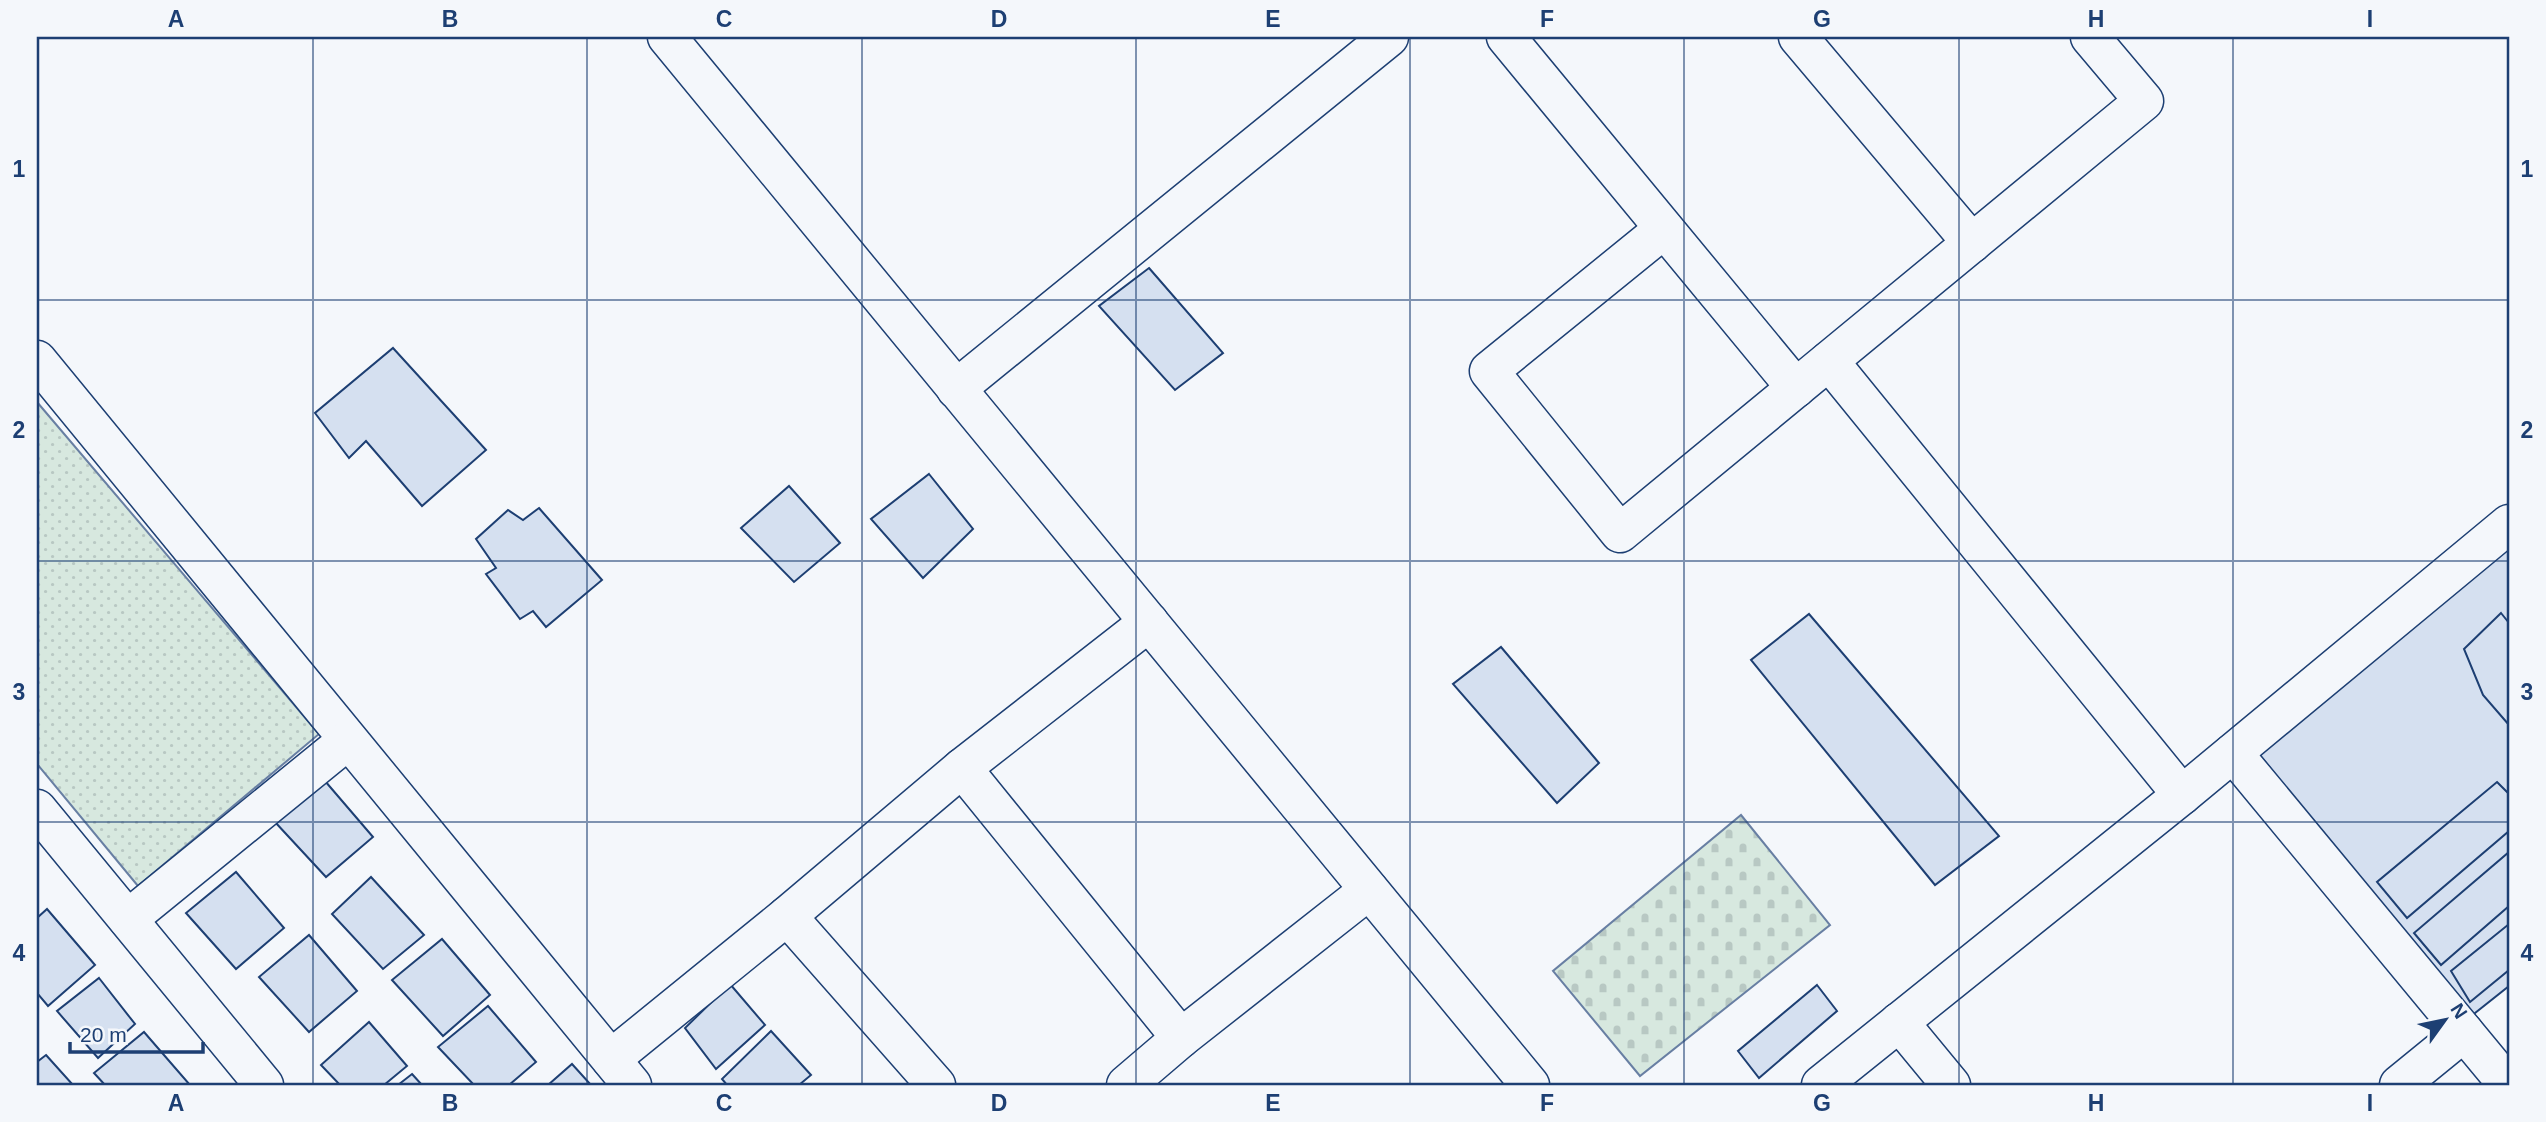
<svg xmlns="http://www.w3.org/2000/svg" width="2546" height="1122" viewBox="0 0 2546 1122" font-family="Arial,sans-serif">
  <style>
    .grass { fill: url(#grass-dots); stroke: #687fa3; stroke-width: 2 }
    .cemetery { fill: url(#cemetery-stones); stroke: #687fa3; stroke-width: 2 }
    .building { fill: #d5e0f0; stroke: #1d3f73; stroke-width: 2 }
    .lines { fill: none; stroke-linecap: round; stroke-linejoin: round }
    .minor-casing { stroke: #1d3f73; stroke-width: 41 }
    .tertiary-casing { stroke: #1d3f73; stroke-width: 41 }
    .minor { stroke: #f4f7fb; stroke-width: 38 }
    .tertiary { stroke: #f4f7fb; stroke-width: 38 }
    .grid { fill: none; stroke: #1d3f73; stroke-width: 2; stroke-opacity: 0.55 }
    .neatline { fill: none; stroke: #1d3f73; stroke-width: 2.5 }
    .grid-label { font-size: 23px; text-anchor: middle; font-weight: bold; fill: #1d3f73 }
  </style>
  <defs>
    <pattern id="grass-dots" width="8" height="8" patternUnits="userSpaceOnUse" patternTransform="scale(1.75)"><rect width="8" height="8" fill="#d7e8df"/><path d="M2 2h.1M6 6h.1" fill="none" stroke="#b8c8c3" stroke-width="1.8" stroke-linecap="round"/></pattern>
    <pattern id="cemetery-stones" width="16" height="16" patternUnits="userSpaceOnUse" patternTransform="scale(1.75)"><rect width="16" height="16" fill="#d7e8df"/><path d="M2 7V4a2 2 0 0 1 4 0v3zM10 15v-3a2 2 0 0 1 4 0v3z" fill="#b8c8c3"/></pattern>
  </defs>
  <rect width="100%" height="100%" fill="#f4f7fb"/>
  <polygon class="grass" points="37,402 319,734 138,886 37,764"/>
  <polygon class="cemetery" points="1741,815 1830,925 1640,1076 1553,971"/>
  <g class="building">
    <polygon points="1149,268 1223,353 1175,390 1099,306"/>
    <polygon points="393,348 486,450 422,506 366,441 349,458 315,413"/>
    <polygon points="929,474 973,529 923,578 871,519"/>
    <polygon points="789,486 840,543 794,582 741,528"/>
    <polygon points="539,508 602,580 546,627 533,611 520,619 486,574 496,568 476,539 508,510 523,520"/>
    <polygon points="2509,544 2509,986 2470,1017 2258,753"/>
    <polygon points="2501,613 2509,623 2509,725 2483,695 2464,649"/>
    <polygon points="1809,614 1999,836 1935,885 1751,660"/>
    <polygon points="1501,647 1599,763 1557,803 1453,684"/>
    <polygon points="325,781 373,837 326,877 275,822"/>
    <polygon points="2497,782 2509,794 2509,831 2407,918 2377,882"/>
    <polygon points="2509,852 2509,906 2441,965 2414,933"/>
    <polygon points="236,872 284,928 236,969 186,913"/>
    <polygon points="371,877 424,935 383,969 332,914"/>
    <polygon points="47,909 95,965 48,1006 37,993 37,918"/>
    <polygon points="2509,924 2509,970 2470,1002 2451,971"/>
    <polygon points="309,935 357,991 309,1032 259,977"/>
    <polygon points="442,939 490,995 443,1036 392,980"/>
    <polygon points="99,978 135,1024 98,1058 57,1011"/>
    <polygon points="730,984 765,1025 716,1069 685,1028"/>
    <polygon points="1817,985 1837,1011 1759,1078 1738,1051"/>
    <polygon points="488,1006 536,1062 509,1085 474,1085 438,1047"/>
    <polygon points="369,1022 407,1066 384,1085 340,1085 321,1065"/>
    <polygon points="771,1031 811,1075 799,1085 727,1085 722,1079"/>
    <polygon points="144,1032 190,1085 105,1085 94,1073"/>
    <polygon points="46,1055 73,1085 37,1085 37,1062"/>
    <polygon points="572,1064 591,1085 548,1085"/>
    <polygon points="412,1074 422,1085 398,1085"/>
  </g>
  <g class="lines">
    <defs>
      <g id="minor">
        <polyline points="1506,37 1796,388"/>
        <polyline points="1798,37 1972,243"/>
        <polyline points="1664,229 1489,371 1620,533 2144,101 2090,37"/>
        <polyline points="37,360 632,1085"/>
        <polyline points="1829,361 2182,795"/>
        <polyline points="956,389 1389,37"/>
        <polyline points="2233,753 2508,1085"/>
        <polyline points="962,768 1181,1038"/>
        <polyline points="37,809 264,1085"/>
        <polyline points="787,916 936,1085"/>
        <polyline points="128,919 348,740"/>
        <polyline points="1899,1022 1951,1085"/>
        <polyline points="611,1059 787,916 962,768 1149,622"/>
        <polyline points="1126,1085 1181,1038 1369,890"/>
        <polyline points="2399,1085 2464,1032"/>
      </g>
      <g id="tertiary">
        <polyline points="667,37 1530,1085"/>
        <polyline points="1821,1085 2182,795 2509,524"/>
      </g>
    </defs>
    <use href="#minor" class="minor-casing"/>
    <use href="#tertiary" class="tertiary-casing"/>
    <use href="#minor" class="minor"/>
    <use href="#tertiary" class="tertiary"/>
  </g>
  <path class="grid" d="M 313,37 L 313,1085M 587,37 L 587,1085M 862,37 L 862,1085M 1136,37 L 1136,1085M 1410,37 L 1410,1085M 1684,37 L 1684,1085M 1959,37 L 1959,1085M 2233,37 L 2233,1085M 37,300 L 2509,300M 37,561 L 2509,561M 37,822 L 2509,822"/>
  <rect width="2546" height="1122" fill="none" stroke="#f4f7fb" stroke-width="77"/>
  <g transform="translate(2445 1020) rotate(57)" stroke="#f4f7fb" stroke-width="5" paint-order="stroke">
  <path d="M0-5L12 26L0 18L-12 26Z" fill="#1d3f73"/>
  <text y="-10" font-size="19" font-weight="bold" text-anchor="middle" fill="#1d3f73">N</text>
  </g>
  <path d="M70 1042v10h133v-10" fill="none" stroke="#1d3f73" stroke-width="3.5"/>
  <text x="80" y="1042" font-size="21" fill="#1d3f73" stroke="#f4f7fb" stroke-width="5" paint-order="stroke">20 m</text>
  <rect x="38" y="38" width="2470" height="1046" class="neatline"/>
  <g class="grid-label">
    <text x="176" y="27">A</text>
    <text x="450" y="27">B</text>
    <text x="724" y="27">C</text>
    <text x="999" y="27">D</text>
    <text x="1273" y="27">E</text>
    <text x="1547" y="27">F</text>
    <text x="1822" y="27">G</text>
    <text x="2096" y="27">H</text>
    <text x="2370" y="27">I</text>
    <text x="19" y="177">1</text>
    <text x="2527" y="177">1</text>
    <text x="19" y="438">2</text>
    <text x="2527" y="438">2</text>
    <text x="19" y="700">3</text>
    <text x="2527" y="700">3</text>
    <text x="19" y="961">4</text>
    <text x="2527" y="961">4</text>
    <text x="176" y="1111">A</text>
    <text x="450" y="1111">B</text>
    <text x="724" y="1111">C</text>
    <text x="999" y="1111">D</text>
    <text x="1273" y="1111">E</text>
    <text x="1547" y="1111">F</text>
    <text x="1822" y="1111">G</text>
    <text x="2096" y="1111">H</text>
    <text x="2370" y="1111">I</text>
  </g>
</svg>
